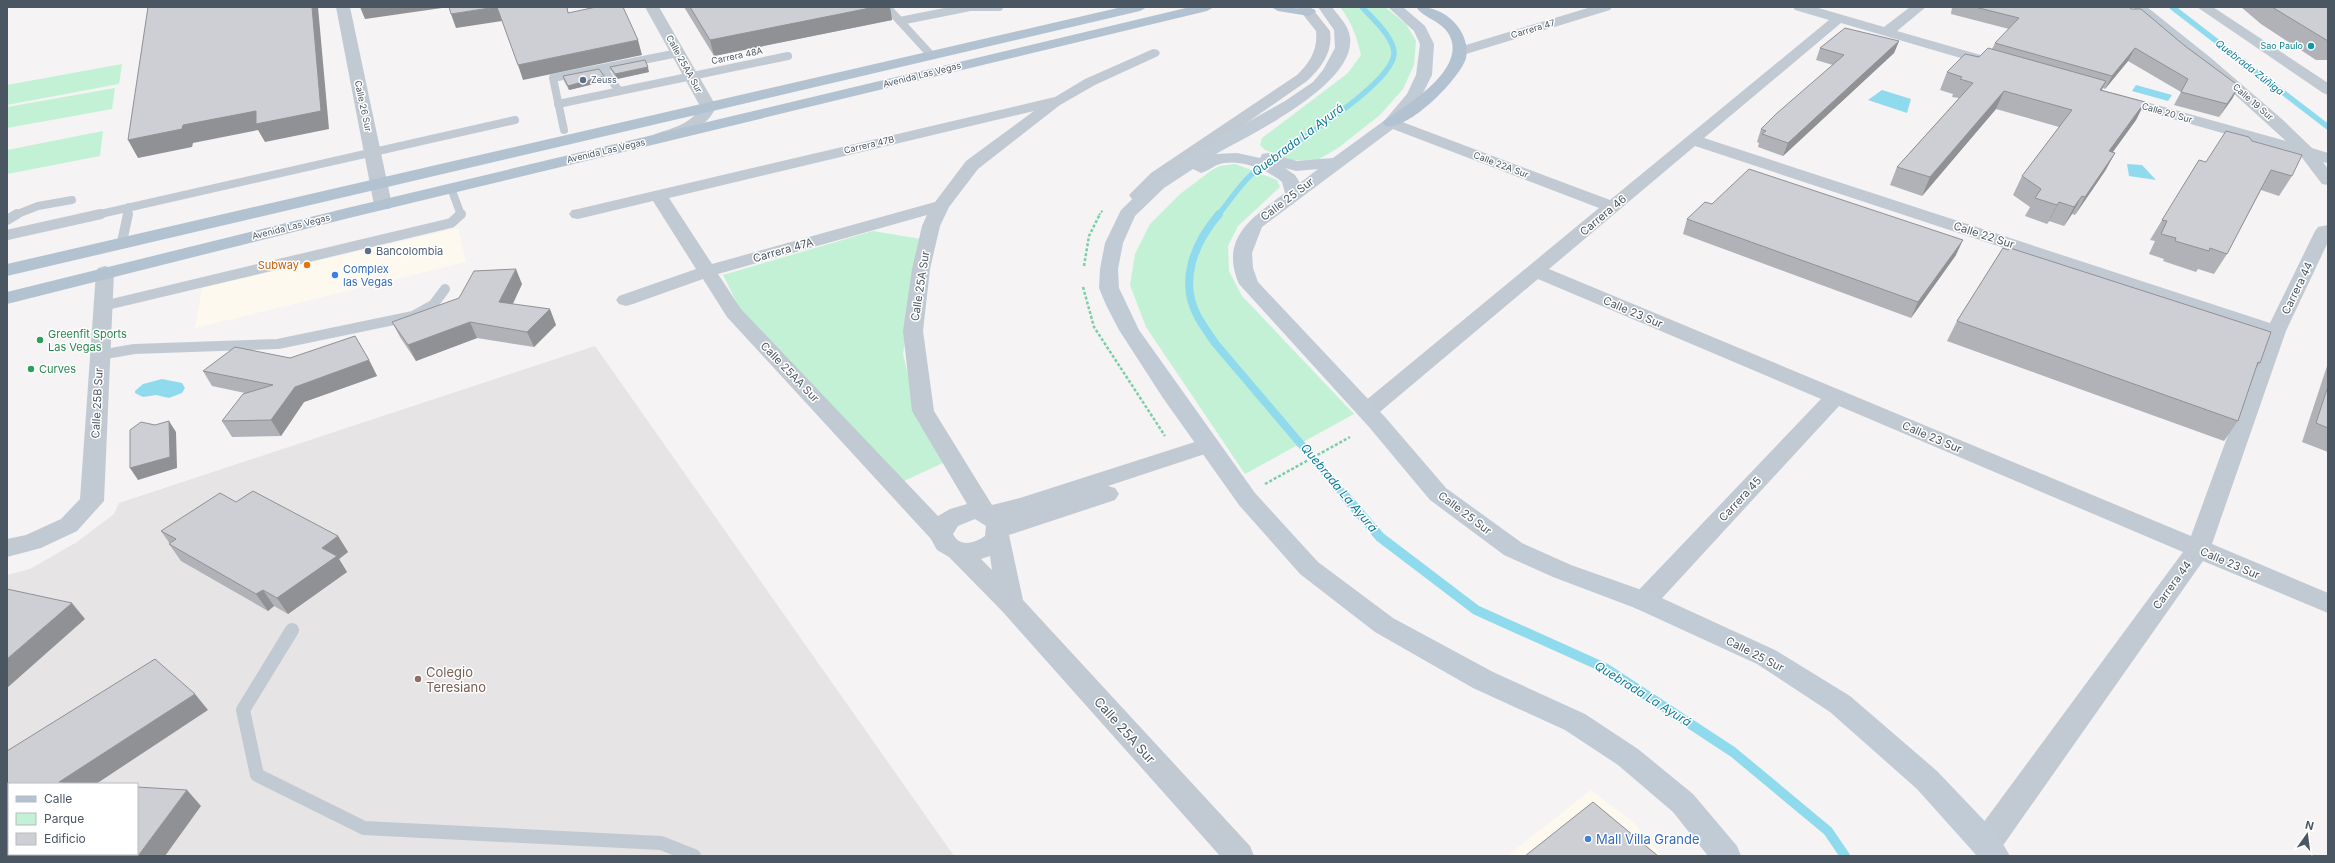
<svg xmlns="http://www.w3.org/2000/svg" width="2335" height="863" viewBox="0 0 2335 863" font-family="Inter,sans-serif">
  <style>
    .commercial { fill: #fdf9ef }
    .education { fill: #e6e4e5; fill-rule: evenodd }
    .green { fill: #c3f1d5 }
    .water { fill: #90daee }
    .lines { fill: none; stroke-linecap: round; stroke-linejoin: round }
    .stream-far2 { stroke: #90daee; stroke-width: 5.5 }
    .stream-far1 { stroke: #90daee; stroke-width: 8 }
    .stream { stroke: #90daee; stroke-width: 10 }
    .path-far1 { stroke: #7ad0a6; stroke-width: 2; stroke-dasharray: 2 1.5; stroke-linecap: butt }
    .path { stroke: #7ad0a6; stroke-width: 2.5; stroke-dasharray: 3 2; stroke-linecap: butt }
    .service-far2 { stroke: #c1cad2; stroke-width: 8 }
    .service-far1 { stroke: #c1cad2; stroke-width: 10 }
    .service { stroke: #c1cad2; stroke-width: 14 }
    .minor { fill: #c1cad2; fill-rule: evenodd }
    .secondary { fill: #c1cbd6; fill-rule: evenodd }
    .primary { fill: #b3c2d1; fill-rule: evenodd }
    .wall { fill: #b0b2b7 }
    .shaded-wall { fill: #909195 }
    .building { fill: #cdcfd5; stroke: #909195 }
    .culture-dot { fill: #0f9aa8; stroke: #fff; stroke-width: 1.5 }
    .service-dot { fill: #5c6f8a; stroke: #fff; stroke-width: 1.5 }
    .food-dot { fill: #e8710a; stroke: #fff; stroke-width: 1.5 }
    .shop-dot { fill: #3f7fe0; stroke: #fff; stroke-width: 1.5 }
    .leisure-dot { fill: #2e9e5b; stroke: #fff; stroke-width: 1.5 }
    .education-dot { fill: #8d6e63; stroke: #fff; stroke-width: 1.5 }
    .labels { text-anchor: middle; stroke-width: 3; stroke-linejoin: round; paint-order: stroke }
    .far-street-label { font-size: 9px; fill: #4a5661; stroke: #fff }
    .far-culture-label { font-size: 9px; fill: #0d838f; stroke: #fff; text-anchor: end }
    .far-service-label { font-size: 9px; fill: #4e5e75; stroke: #fff; text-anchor: start }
    .far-water-label { font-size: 10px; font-style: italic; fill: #0c7c9b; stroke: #fff }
    .street-label { font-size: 11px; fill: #4a5661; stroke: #fff }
    .service-label { font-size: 11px; fill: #4e5e75; stroke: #fff; text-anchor: start }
    .food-label { font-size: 11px; fill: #c56008; stroke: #fff; text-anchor: end }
    .shop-label { font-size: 11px; fill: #366cbe; stroke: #fff; text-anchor: start }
    .leisure-label { font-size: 11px; fill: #27864d; stroke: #fff; text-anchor: start }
    .water-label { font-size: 12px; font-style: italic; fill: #0c7c9b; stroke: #fff }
    .near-education-label { font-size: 13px; fill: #785e54; stroke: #fff; text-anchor: start }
    .near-street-label { font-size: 13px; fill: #4a5661; stroke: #fff }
    .near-shop-label { font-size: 13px; fill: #366cbe; stroke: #fff; text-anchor: start }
  </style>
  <rect width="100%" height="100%" fill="#f5f3f3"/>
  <g class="commercial">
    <polygon points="458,228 466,262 195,328 202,288"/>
    <polygon points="1591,790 1633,822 1662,856 1507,856"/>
  </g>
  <path class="education" d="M 595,346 L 954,856 L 7,856 L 7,575 L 30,569 L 77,542 L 114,514 L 119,503 ZM 9,784 L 137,784 L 137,854 L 9,854 Z"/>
  <g class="green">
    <path d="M 1340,7 L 1385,7 L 1406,24 L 1416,41 L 1414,65 L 1403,89 L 1380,115 L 1338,148 L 1316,161 L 1291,160 L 1265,150 L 1260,145 L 1262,138 L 1348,73 L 1361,55 C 1357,37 1351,21 1340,7 Z"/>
    <polygon points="122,64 119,84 7,105 7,85"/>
    <polygon points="115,88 112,109 7,128 7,107"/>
    <polygon points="103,131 100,156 7,174 7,150"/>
    <polygon points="1235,164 1277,180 1280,187 1238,226 1228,246 1229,271 1242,296 1354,414 1245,474 1146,327 1130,285 1135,254 1150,224 1180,194 1212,170 1220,166"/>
    <polygon points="873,231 921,239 903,354 919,423 947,461 902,482 742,313 723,275"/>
  </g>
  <g class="water">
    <polygon points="2136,85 2172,95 2168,101 2132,91"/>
    <polygon points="1882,90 1911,99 1907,113 1868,100"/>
    <polygon points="2127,164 2142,165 2156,180 2129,176"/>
    <polygon points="162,379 182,383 185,388 182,393 169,398 156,395 143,397 135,393 135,391 143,384"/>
  </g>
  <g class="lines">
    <g class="stream-far2">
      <polyline points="2172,7 2328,127"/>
      <path d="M 1218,215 C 1229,202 1239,186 1251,175 C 1279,150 1391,88 1394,54 C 1395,38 1372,18 1362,7"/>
    </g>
    <path class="stream-far1" d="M 1219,214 C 1195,242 1178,281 1198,317 C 1203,326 1209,334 1215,343 L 1345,496"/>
    <polyline class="stream" points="1344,495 1380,537 1476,610 1605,668 1733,752 1828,831 1845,856"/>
    <polyline class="path-far1" points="1099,215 1103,210"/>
    <g class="path">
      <polyline points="1084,266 1089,236 1100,214"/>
      <polyline points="1083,287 1094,327 1165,436"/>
      <polyline points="1265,484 1350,437"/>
    </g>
    <g class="service-far2">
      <polyline points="887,7 931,55"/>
      <polyline points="973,7 999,7"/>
      <polyline points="900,21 970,7"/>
      <polyline points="603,68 619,91"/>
      <polyline points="558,104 788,56"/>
      <polyline points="564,130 553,78 678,53"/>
      <polyline points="451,188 461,215"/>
      <polyline points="15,215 38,206 72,200"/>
      <polyline points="96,215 515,120"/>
      <polyline points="127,215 129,207"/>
    </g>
    <g class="service-far1">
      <polyline points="7,220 17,214"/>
      <polyline points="7,235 101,214"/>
      <polyline points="122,242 128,214"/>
      <polyline points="103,306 451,223 461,214"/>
      <polyline points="100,355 134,349 278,344 413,316 433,305 445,289"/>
    </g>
    <polyline class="service" points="292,630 243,710 257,775 364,828 661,843 694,856"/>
    <g class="minor">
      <polygon points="336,7 350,7 392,205 389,209 377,209 374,205"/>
      <path d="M 645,7 L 659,7 L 716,106 C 708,129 683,136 661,142 L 655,140 L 653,137 L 655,134 C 672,128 693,124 700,106 Z"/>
      <path d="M 1297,7 L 1311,7 L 1330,31 C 1333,52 1322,67 1307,81 L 1163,181 L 1144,199 L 1132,199 L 1129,195 L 1151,173 L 1297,75 C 1310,62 1318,50 1316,31 Z"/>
      <polygon points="1591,7 1612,7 1610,10 1466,54 1461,55 1454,51 1456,48"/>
      <path d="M 1793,7 L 1815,7 L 1884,27 L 1910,7 L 1926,7 L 1897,31 L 1998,60 L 2000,63 L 1993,67 L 1988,66 L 1841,23 L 1704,138 L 2270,323 L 2315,231 L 2318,227 L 2328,225 L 2328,242 L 2286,331 L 2212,544 L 2328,593 L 2328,613 L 2203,561 L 1997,854 L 1990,856 L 1975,854 L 1971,844 L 1975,834 L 2183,552 L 1839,406 L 1653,608 L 1644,611 L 1635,608 L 1631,601 L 1635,594 L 1821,399 L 1538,279 L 1375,416 L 1367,418 L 1359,416 L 1356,411 L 1359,406 L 1599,208 L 1385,126 L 1383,123 L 1385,120 L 1397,120 L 1610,200 L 1829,20 L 1795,10 ZM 1695,146 L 2265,334 L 2191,536 L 1549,269 Z"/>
      <polygon points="2132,7 2147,7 2211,58 2283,120 2312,148 2328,153 2328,163 2323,162 2328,169 2328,185 2322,184 2300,155 2109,101 2106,98 2109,95 2114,93 2286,141 2201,64"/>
      <polygon points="2197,7 2213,7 2328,83 2328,95 2323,93"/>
      <path d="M 1153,49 L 1158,50 L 1160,53 L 1158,56 L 1095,85 L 1060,105 L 978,169 L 949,207 L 940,226 L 930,269 L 923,331 L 934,411 L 992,505 L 1020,498 L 1201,440 L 1209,438 L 1217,440 L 1220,445 L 1217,450 L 1108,486 L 1115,488 L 1119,494 L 1115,500 L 1009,535 L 1023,600 L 1250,846 L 1254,856 L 1220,856 L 1002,611 L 949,557 L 937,550 L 931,539 L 727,317 L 703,279 L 633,304 L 626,306 L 619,304 L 616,300 L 619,296 L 696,269 L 653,201 L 578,219 L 572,218 L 569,214 L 572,210 L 578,209 L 1055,97 L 1085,79 ZM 1034,111 L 966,161 L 935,202 L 712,264 L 669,198 ZM 927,215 L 922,226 L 912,269 L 903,331 L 912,411 L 967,504 L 950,509 L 938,516 L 741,309 L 718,274 ZM 975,519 L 986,526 L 985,536 C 975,543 960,548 953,534 L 958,526 ZM 990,556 L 992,570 L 981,559 Z"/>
      <polygon points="105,266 112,268 114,272 104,501 77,531 41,548 7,557 7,539 26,535 61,519 80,499 96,272 98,268"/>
    </g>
    <path class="secondary" d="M 1318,7 L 1332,7 C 1337,14 1345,22 1348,30 C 1368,79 1249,135 1216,154 L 1237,153 L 1260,158 L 1262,154 L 1268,153 L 1297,161 L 1333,158 L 1385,120 L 1407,94 L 1416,75 L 1420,44 L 1414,31 L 1388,7 L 1403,7 L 1425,26 L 1434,44 L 1432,75 L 1422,95 L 1397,126 L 1262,227 L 1252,253 L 1253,268 L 1258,282 L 1385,417 L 1446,488 L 1522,543 L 1571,565 L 1653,594 L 1775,650 L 1850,696 L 1937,771 L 1997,834 L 2010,856 L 1977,856 L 1917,789 L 1830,712 L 1757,664 L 1635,608 L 1553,577 L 1504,555 L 1430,500 L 1369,427 L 1239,284 C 1219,237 1253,217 1285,193 L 1282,182 C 1268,170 1243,160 1224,163 C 1215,164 1209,171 1201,173 L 1193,169 L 1164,188 L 1135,216 L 1123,243 L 1118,269 L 1119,288 L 1139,330 L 1255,493 L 1318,562 L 1393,618 L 1493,672 L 1585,714 L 1638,749 L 1693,794 L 1737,846 L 1741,856 L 1708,856 L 1673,812 L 1618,765 L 1565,730 L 1473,688 L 1375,632 L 1300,574 L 1239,505 L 1163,398 L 1119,330 L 1106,305 L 1099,288 L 1100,269 L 1105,243 L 1121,210 L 1152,180 L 1202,148 L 1285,101 L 1313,82 L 1323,70 L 1335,48 L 1334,30 ZM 1285,168 L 1296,171 L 1318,169 L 1300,183 L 1295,175 Z"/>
    <g class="primary">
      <polygon points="1122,7 1147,7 1140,11 7,276 7,264"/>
      <polygon points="1190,7 1214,7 1207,11 349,218 7,304 7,292 347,208"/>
      <polygon points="1271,7 1314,9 1316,12 1309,16 1278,11"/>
      <path d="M 1416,7 C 1432,7 1443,11 1454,22 C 1463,31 1469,46 1466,58 C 1460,79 1407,132 1385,126 L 1383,123 L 1385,120 C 1409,104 1475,64 1445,29 C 1437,20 1423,17 1416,7 Z"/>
    </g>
  </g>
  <g class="wall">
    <polygon points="684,7 890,7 892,20 714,56"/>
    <polygon points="1952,7 2129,7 2185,46 2239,86 2232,99 2219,117 2174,105 2181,92 2128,61 2105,89 2103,88 2102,90 2145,102 2136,120 2112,152 2115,153 2105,171 2075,215 2072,214 2064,226 2049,221 2047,224 2025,216 2030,207 2013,195 2022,176 2059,127 1996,109 1922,196 1890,185 1897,167 1959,98 1952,97 1953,94 1940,90 1947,72 1979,57 1992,49 1995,43 2009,29 1951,14"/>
    <polygon points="2241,7 2322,7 2328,8 2328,60 2316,60 2261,24"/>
    <polygon points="1899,41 1894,53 1783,156 1758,147 1759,143 1757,142 1761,129 1833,65 1816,60 1820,48"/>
    <polygon points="610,67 649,72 617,79 612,72"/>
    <polygon points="563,76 604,76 606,81 569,90 564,81"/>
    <polygon points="2252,141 2292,176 2279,196 2261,190 2227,254 2214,274 2198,269 2196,272 2163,261 2164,259 2149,254 2155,241 2150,240 2162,220 2206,162"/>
    <polygon points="1712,204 1956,255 1911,318 1683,234 1687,219"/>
    <polygon points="2003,248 2260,363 2255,369 2238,421 2224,441 1947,341 1957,321"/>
    <polygon points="522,284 513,304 556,325 534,347 477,338 416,361 400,337 392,322"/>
    <polygon points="290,358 369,360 377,376 304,402 281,436 232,437 222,421 245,393 212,386 203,371"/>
    <polygon points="2328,363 2328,452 2302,442"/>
    <polygon points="236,502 338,536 348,552 339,559 347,572 288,614 274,606 268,611 181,561 169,544 170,544 161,531"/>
  </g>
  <g class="shaded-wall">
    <polygon points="312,7 318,7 329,129 265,142 258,130 193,143 192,147 138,158 128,140 183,125"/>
    <polygon points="360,7 449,7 365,19"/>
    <polygon points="497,7 502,21 456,28 451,14"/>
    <polygon points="875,7 890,7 892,20 714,56 710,40"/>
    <polygon points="638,40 642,55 523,80 518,65"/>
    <polygon points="1899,41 1894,53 1783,156 1788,143"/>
    <polygon points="2135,48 2128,61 2105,89 2112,76"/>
    <polygon points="648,67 649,72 617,79 615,74"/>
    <polygon points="604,76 606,81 569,90 568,86"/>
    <polygon points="2106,81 2097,99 2100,90"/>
    <polygon points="2239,86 2232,99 2219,117 2227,104"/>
    <polygon points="2004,91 1996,109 1922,196 1930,177"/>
    <polygon points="2145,102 2136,120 2100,170 2109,151"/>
    <polygon points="2115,153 2105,171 2075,215 2085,197"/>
    <polygon points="2082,196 2072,214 2064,226 2074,207"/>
    <polygon points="2059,202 2049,221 2047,224 2057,205"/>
    <polygon points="1963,240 1956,255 1911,318 1918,302"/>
    <polygon points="516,269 522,284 506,317 499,302"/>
    <polygon points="550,309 556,325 534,347 527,332"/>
    <polygon points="470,322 477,338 416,361 408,345"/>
    <polygon points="369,360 377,376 304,402 281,436 271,420 295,387"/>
    <polygon points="169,421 176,432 177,468 138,480 130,468"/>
    <polygon points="338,536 348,552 339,559 347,572 288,614 277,598 322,548"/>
    <polygon points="263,590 274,606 268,611 256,594"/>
    <polygon points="72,603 85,619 7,688 7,659"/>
    <polygon points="195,694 208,710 96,784 61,784 59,782"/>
    <polygon points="187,790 201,806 165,856 138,856"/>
  </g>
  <g class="building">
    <polygon points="148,7 312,7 321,111 256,124 256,111 183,125 182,129 128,140"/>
    <polygon points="449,7 496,7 451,14"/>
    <polygon points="497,7 567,7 568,13 596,7 623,7 638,40 518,65"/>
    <polygon points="690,7 875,7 710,40"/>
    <polygon points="1975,7 2129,7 2131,9 2141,9 2185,46 2239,86 2227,104 2181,92 2188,79 2135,48 2112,76 1995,43 2019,18"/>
    <polygon points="2272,7 2326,7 2328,8 2328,41"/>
    <polygon points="1845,28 1899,41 1788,143 1762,134 1766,131 1761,129 1776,114 1844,55 1820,48"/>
    <polygon points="1988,48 2106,81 2100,90 2145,102 2109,151 2115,153 2085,197 2082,196 2074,207 2059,202 2057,205 2035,198 2041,189 2022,176 2072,110 2004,91 1930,177 1897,167 1973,83 1960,79 1962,77 1947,72 1965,54 1979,57"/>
    <polygon points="645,60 648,67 615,74 610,67"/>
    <polygon points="599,69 604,76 568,86 563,76"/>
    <polygon points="2226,131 2249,137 2252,141 2302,155 2292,176 2271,170 2227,254 2210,248 2209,251 2175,241 2176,238 2161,234 2167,221 2162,220 2199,160 2206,162"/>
    <polygon points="1749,169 1963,240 1918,302 1687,219 1705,202 1712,204"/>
    <polygon points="2003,248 2008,250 2010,248 2271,332 2260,363 2258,362 2238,421 1957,321"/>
    <polygon points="516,269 499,302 550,309 527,332 470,322 408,345 392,322 459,298 474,271"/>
    <polygon points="355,336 369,360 295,387 271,420 222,421 243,394 273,385 203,371 235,347 290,358"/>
    <polygon points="2328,386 2328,428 2316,423"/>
    <polygon points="169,421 170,457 130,468 130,430 141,422 155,425"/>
    <polygon points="253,491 338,536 322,548 337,556 277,598 263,590 256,594 169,544 176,539 161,531 220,493 236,502"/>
    <polygon points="7,589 72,603 7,659"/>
    <polygon points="155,659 195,694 59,782 85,784 9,784 9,854 137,854 137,787 187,790 138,856 7,856 7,751"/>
    <polygon points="1593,802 1658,856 1525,856"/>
  </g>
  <circle class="culture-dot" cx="2311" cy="46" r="4"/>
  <g class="service-dot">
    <circle cx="583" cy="80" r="4"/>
    <circle cx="368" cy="251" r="4"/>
  </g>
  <circle class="food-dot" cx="307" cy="265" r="4"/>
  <g class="shop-dot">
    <circle cx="335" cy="275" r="4"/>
    <circle cx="1588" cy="839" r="4"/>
  </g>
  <g class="leisure-dot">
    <circle cx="40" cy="340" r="4"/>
    <circle cx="31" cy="369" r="4"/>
  </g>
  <circle class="education-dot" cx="418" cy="679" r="4"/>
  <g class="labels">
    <g class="far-street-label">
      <text transform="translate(1533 29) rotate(-17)" y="3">Carrera 47</text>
      <text transform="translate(737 56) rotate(-12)" y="3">Carrera 48A</text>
      <text transform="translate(684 64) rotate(61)" y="3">Calle 25AA Sur</text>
      <text transform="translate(922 75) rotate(-14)" y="3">Avenida Las Vegas</text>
      <text transform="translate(2253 102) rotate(41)" y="3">Calle 19 Sur</text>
      <text transform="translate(363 106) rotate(78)" y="3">Calle 26 Sur</text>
      <text transform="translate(2167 113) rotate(16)" y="3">Calle 20 Sur</text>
      <text transform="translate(869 145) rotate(-13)" y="3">Carrera 47B</text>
      <text transform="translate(606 151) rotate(-13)" y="3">Avenida Las Vegas</text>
      <text transform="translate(1501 165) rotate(21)" y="3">Calle 22A Sur</text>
      <text transform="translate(291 227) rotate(-14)" y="3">Avenida Las Vegas</text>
    </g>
    <g class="far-culture-label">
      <text x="2303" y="49">Sao Paulo</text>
    </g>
    <g class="far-service-label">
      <text x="591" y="83">Zeuss</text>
    </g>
    <g class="far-water-label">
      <text transform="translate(2250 67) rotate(38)" y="4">Quebrada Zúñiga</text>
    </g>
    <g class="street-label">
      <text transform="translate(1287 199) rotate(-37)" y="4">Calle 25 Sur</text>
      <text transform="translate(1603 215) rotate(-40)" y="4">Carrera 46</text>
      <text transform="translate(1984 235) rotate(18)" y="4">Calle 22 Sur</text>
      <text transform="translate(783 250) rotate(-16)" y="4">Carrera 47A</text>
      <text transform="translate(920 286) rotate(-81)" y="4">Calle 25A Sur</text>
      <text transform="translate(2297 288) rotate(-64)" y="4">Carrera 44</text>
      <text transform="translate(1633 312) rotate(23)" y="4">Calle 23 Sur</text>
      <text transform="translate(790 372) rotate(46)" y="4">Calle 25AA Sur</text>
      <text transform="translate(97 403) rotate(-87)" y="4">Calle 25B Sur</text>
      <text transform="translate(1932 437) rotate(23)" y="4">Calle 23 Sur</text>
      <text transform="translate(1740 499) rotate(-47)" y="4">Carrera 45</text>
      <text transform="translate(1465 513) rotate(37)" y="4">Calle 25 Sur</text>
      <text transform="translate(2230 563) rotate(23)" y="4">Calle 23 Sur</text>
      <text transform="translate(2172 585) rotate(-54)" y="4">Carrera 44</text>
      <text transform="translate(1755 654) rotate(27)" y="4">Calle 25 Sur</text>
    </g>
    <g class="service-label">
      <text x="376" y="255">Bancolombia</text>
    </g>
    <g class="food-label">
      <text x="299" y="269">Subway</text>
    </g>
    <g class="shop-label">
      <text x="343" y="273">Complex<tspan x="343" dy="13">las Vegas</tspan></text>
    </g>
    <g class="leisure-label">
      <text x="48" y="338">Greenfit Sports<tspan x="48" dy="13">Las Vegas</tspan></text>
      <text x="39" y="373">Curves</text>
    </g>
    <g class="water-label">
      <text transform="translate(1298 140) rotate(-37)" y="4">Quebrada La Ayurá</text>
      <text transform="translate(1339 488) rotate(50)" y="4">Quebrada La Ayurá</text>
      <text transform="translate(1643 694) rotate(32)" y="4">Quebrada La Ayurá</text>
    </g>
    <g class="near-education-label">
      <text x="426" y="677">Colegio<tspan x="426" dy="15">Teresiano</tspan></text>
    </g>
    <g class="near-street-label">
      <text transform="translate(1125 730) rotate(48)" y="5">Calle 25A Sur</text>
    </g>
    <g class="near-shop-label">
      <text x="1596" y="844">Mall Villa Grande</text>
    </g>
  </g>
  <rect width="2335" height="863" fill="none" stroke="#4a5661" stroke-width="16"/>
  <rect x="8" y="783" width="130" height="72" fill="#ffffff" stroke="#b7bbc0"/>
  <rect x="16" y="796" width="20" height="6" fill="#b3c2d1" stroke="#b7bbc0"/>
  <text x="44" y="803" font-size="12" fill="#4a5661">Calle</text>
  <rect x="16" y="813" width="20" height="12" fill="#c3f1d5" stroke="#b7bbc0"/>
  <text x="44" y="823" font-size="12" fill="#4a5661">Parque</text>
  <rect x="16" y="833" width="20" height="12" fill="#cdcfd5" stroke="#b7bbc0"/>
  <text x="44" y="843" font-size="12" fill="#4a5661">Edificio</text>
  <g transform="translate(2307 835) rotate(14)" stroke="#ffffff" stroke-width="3" paint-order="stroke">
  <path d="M0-3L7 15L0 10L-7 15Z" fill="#4a5661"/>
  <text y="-6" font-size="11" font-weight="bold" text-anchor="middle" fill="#4a5661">N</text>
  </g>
</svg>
